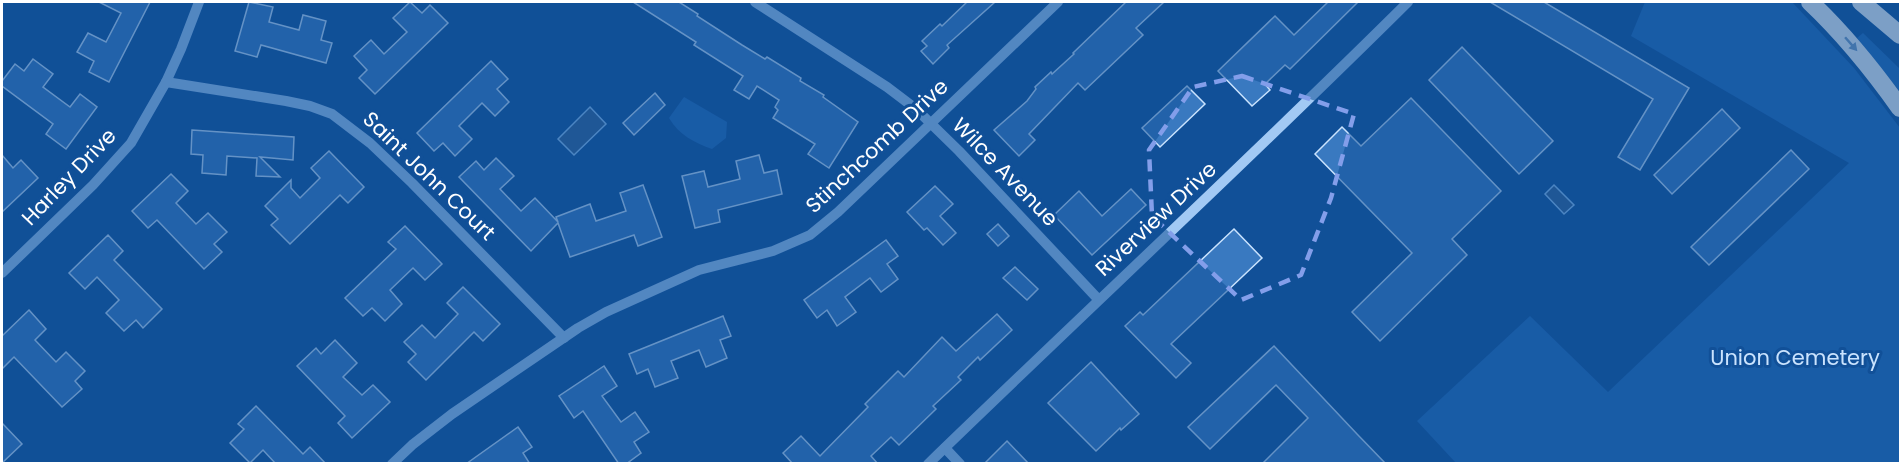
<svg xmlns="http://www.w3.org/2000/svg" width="1902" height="465" viewBox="0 0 1902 465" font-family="Poppins,sans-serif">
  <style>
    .green { fill: #236ab8 }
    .water { fill: #315f94; stroke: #93c5f7; stroke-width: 1.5 }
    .building { fill: #3979c0; stroke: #cae3fe; stroke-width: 1.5 }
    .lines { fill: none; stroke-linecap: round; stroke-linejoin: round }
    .minor { stroke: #a2c9f4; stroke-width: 10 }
    .highway { stroke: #fff; stroke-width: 18 }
    .oneway { fill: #7c9fc6 }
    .marked { fill: none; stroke: #839eea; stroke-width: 4.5; stroke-dasharray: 12 8; stroke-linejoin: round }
    .labels { text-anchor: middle; stroke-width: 6; stroke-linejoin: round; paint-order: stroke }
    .street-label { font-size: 21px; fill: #fff; stroke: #115098 }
    .park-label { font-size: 21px; fill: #cae3fe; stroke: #115098 }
  </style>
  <rect width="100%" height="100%" fill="#115098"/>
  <g class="green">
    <polygon points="1645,2 1792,2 1854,68 1900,128 1900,463 1456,463 1417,421 1530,316 1608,392 1849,163 1631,36"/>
    <polygon points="1863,33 1900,69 1900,92 1857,38"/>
    <path d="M 684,97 L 727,122 L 726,138 L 712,149 C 695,143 679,135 669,118 Z"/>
  </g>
  <g class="water">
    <polygon points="590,107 606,124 574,155 558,139"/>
    <polygon points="1554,185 1574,205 1564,214 1545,194"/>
  </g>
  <g class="building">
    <polygon points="99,2 150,2 109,82 89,72 94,61 77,52 88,33 106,42 121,13"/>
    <polygon points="249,2 273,7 269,22 299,30 303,15 326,21 321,40 332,43 326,63 261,45 257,57 235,51"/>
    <polygon points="410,2 422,13 430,5 448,23 375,94 359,78 367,70 354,56 371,40 384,54 407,32 393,18"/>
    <polygon points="633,2 679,2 698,14 697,16 742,45 765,59 767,57 801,78 800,81 824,95 823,97 858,122 829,168 808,154 815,144 773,118 778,110 775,107 779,100 757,86 749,99 734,90 743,76 694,45 696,42"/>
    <polygon points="967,2 995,2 947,45 949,48 933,64 921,51 927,46 922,41 940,24 942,26"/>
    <polygon points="1126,2 1164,2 1136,28 1143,35 1085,90 1078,83 1029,134 1035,140 1019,156 994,130 1027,101 1036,89 1035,87 1051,72 1052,74 1074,54 1073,53"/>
    <polygon points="1328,2 1358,2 1290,69 1285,65 1265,84 1270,90 1252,106 1218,71 1275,16 1294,35"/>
    <polygon points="1490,2 1544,2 1689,88 1640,170 1618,157 1653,99"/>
    <polygon points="1462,47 1553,141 1519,174 1429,80"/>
    <polygon points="33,59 53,74 43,87 70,107 80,94 97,107 66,149 46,134 53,124 2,86 2,81 15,64 24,71"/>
    <polygon points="491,61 508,79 497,89 509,102 495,116 482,103 459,126 472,139 455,156 443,143 434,151 417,133"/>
    <polygon points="1187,86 1205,104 1160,147 1142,128"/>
    <polygon points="655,93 665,105 634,135 623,123"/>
    <polygon points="1411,98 1501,191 1452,239 1467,255 1380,341 1352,312 1412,253 1315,154 1342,127 1361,146"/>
    <polygon points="1722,109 1740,128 1672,194 1654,175"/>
    <polygon points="192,130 294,137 293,160 260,157 280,177 256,176 257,158 227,156 226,175 202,173 203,155 191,154"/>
    <polygon points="1791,150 1809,169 1709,265 1691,247"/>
    <polygon points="329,151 364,187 348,203 340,195 290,244 271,225 278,219 265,206 291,180 291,188 300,198 320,178 311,168"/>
    <polygon points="2,155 13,168 21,160 38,178 2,212"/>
    <polygon points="759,155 764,173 777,170 782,194 718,210 720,222 695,228 682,176 704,171 708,187 740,179 736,161"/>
    <polygon points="496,158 514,176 500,189 521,211 535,198 558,222 556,217 590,204 596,221 626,211 620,193 643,185 662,237 638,246 634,235 570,257 558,223 531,251 459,177 476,161 484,170"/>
    <polygon points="171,174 188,191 176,203 196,224 208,213 227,232 214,244 222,252 204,269 157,220 148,228 132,211"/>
    <polygon points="935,186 953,204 940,216 956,233 943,245 927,228 924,230 907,212"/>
    <polygon points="1131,189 1146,205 1092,255 1054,215 1079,191 1102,216"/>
    <polygon points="998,224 1009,236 998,246 987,234"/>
    <polygon points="405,226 442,264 425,280 413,268 390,290 402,304 385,321 372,308 363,316 345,298 396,249 388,242"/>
    <polygon points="1234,229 1262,258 1171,344 1191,363 1176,378 1125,326 1140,312 1143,315"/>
    <polygon points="108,235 123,251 114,260 162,309 143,328 136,320 124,331 106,313 119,300 97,277 85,289 69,273"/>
    <polygon points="886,240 898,256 887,264 898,279 881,292 870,278 845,297 856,312 837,326 827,310 817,318 804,300"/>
    <polygon points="1015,267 1038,289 1027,300 1003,278"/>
    <polygon points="463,287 500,324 483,341 474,332 426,380 408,362 416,354 404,342 422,325 435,338 458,314 447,303"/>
    <polygon points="29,310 46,329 35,340 56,362 66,352 85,371 75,381 82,389 62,407 14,357 2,369 2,336"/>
    <polygon points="997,314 1012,330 980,360 978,357 958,377 961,380 933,406 936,409 899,445 891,437 871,456 878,464 793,464 783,453 801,436 820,456 868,407 865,404 898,371 904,377 942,337 956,351"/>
    <polygon points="723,316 731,336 720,340 727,358 706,367 699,350 671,361 678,378 655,387 648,369 637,374 629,354"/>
    <polygon points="335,340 357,363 343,377 362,395 373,385 390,402 352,438 338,423 345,416 297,366 316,348 321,354"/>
    <polygon points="1274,346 1357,434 1386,464 1262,464 1308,418 1276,385 1210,449 1188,427"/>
    <polygon points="1091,362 1139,414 1121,430 1120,428 1096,451 1048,403"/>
    <polygon points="604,366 617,386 602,396 621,422 635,412 649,432 634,442 641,453 626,464 619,464 583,411 574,418 559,396"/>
    <polygon points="256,406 303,454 310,447 326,464 276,464 263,450 250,463 230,443 244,429 238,424"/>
    <polygon points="2,423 22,444 2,463"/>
    <polygon points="518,427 532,447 523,453 530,464 466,464"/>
    <polygon points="1007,441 1029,464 984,464"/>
  </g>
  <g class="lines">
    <g class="minor">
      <polyline points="755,2 887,87 916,109 959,151 1098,299"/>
      <polyline points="166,82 286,101 310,106 332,114 370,143 412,183 564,338"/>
      <polyline points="2,273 93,185 131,143 166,82 181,49 199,2"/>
      <polyline points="945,448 960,464"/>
      <polyline points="392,464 412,445 452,414 578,328 606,312 699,270 773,251 810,235 838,212 1058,2"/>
      <path d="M 928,464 C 1088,309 1251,158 1408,2"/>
    </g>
    <g class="highway">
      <path d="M 1810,2 C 1844,34 1873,70 1900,108"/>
      <polyline points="1861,2 1900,35"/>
    </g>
  </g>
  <defs><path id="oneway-solid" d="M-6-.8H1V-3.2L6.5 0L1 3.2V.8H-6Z" transform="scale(1.5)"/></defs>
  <use class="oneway" href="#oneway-solid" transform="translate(1851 44) rotate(49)"/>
  <path d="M0 0H1902V465H0ZM 1242,76 L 1354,114 L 1331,198 L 1301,275 L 1241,300 L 1152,216 L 1149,150 L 1193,87 Z" fill="#115098" fill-opacity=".55" fill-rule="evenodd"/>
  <path class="marked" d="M 1242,76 L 1354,114 L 1331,198 L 1301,275 L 1241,300 L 1152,216 L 1149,150 L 1193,87 Z"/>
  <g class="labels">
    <g class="street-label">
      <text transform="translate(877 146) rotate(-43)" y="7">Stinchcomb Drive</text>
      <text transform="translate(1005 172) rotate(46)" y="7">Wilce Avenue</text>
      <text transform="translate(429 176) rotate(44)" y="7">Saint John Court</text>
      <text transform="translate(69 177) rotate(-46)" y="7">Harley Drive</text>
      <text transform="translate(1156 219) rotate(-43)" y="7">Riverview Drive</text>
    </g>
    <g class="park-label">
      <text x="1795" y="365">Union Cemetery</text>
    </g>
  </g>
  <rect width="1902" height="465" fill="none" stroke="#ffffff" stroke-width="6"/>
</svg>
